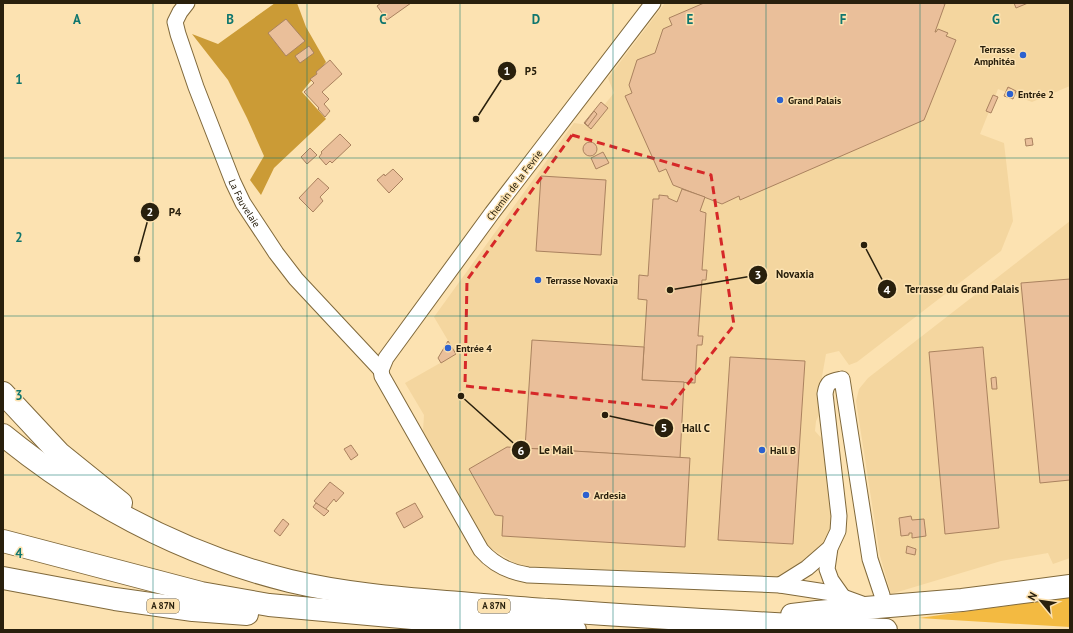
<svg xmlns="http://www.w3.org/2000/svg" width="1073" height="633" viewBox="0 0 1073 633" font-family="'PT Sans',sans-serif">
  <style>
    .built { fill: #f4d69f }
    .green { fill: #f3ba41 }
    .forest { fill: #cb9b36 }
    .building { fill: #eabf9a; stroke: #aa825f }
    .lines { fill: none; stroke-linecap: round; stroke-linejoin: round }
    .minor-casing { stroke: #80693b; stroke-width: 17 }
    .highway-casing { stroke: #80693b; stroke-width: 24 }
    .minor { stroke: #fff; stroke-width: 15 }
    .highway { stroke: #fff; stroke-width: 22 }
    .marked { fill: none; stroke: #d62828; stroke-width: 3; stroke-dasharray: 8 5; stroke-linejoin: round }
    .grid { fill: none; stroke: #0f766e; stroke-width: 1; stroke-opacity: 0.55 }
    .poi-dot { fill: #2c61cf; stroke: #fce2b1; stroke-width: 1.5 }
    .labels { text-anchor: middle; stroke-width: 3; stroke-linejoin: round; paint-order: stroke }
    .shield { fill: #fce2b1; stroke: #685a3e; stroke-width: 1 }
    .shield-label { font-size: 9px; font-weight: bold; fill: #29200d }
    .poi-label { font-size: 10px; font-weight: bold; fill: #29200d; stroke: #fce2b1; text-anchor: start }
    .street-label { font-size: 10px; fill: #29200d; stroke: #fce2b1 }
    .grid-label { font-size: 13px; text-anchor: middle; font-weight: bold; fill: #0f766e; stroke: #fce2b1; stroke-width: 3; stroke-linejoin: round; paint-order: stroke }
    .leader { fill: none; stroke: #29200d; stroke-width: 1.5 }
    .callout-dot { fill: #29200d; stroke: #fce2b1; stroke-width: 1.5 }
    .mark-label { font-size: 12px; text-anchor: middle; font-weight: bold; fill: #fff }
    .callout-label { font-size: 11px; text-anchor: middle; font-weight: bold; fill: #29200d; stroke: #fce2b1; stroke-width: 3; stroke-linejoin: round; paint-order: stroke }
  </style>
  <rect width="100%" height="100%" fill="#fce2b1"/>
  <g class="built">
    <polygon points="665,3 1070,3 1070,86 1032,102 998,89 980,134 1004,143 1013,221 1001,251 857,362 849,365 839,351 826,354 818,399 820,413 816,421 815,431 823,440 832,514 832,527 830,533 818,551 779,579 733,577 733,574 520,566 489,547 423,431 424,415 405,383 456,354 434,317 574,123 588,125 614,93 608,78"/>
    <polygon points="1070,221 1070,558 1053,564 1048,553 1001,561 891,594 880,556 856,401 859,389 868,378"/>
  </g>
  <polygon class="green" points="1070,597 1070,627 919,618"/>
  <polygon class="forest" points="275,3 297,3 306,27 326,62 302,92 326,119 274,168 261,195 250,180 264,156 247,118 228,80 192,34 218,44"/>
  <g class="building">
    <polygon points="381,3 411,3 387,20 377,6"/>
    <polygon points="704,3 941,3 945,4 935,32 936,32 938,29 948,33 946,36 956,40 924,120 740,200 739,196 722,204 673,185 666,169 659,172 625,96 632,93 629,85 637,60 655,53 663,29 672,25 669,18"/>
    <polygon points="1014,3 1028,3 1016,8"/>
    <polygon points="286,19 305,41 286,56 268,33"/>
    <polygon points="309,46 314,53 300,63 295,56"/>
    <polygon points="330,60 342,74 322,92 329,99 324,104 330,111 325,117 318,109 319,108 304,92 314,83 310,79 317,74 316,72"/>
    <polygon points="1008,87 1016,91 1013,99 1004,96"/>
    <polygon points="993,95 998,97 991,113 986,111"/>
    <polygon points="601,102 608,108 591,129 584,123"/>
    <polygon points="594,111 597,114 588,126 585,123"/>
    <polygon points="340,134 351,145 332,163 330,161 326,165 319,157 322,153 321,152"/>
    <polygon points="1032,138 1033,145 1026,146 1025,139"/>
    <circle cx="590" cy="149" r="7"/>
    <polygon points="310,148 317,155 307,164 301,157"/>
    <polygon points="603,152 609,163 596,169 591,158"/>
    <polygon points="393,169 403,179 389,193 377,180 384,174 385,176"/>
    <polygon points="541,176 606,180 601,255 536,251"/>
    <polygon points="318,178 329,188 320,197 323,201 313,212 299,198"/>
    <polygon points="682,189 705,197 700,211 706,213 702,270 707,270 706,280 702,280 698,336 703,336 702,345 697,345 695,383 642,380 647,300 638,299 639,275 648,276 653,199 659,199 659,195 668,196 668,198 677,202"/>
    <polygon points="1070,279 1070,480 1040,483 1021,283"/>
    <polygon points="532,340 644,347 642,380 684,382 680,458 525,448"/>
    <polygon points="448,341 456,354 441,363 438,358"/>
    <polygon points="983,347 999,528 945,534 929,352"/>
    <polygon points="730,357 805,361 793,544 718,540"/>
    <polygon points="996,377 997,389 992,389 991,378"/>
    <polygon points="351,445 358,455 351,460 344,449"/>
    <polygon points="507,447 690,458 685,547 502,536 503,516 495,515 469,469"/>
    <polygon points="330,482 344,493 336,502 334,499 325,510 314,501"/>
    <polygon points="316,503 329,511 324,516 313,507"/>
    <polygon points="415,503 423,517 404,528 396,513"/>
    <polygon points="911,516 912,520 924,519 926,536 912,538 912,533 909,533 909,535 901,536 899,518"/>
    <polygon points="283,519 289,524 280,536 274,531"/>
    <polygon points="907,546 916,549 915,555 906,553"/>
  </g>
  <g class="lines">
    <defs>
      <g id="minor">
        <path id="s1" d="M 187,3 L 180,12 L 175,22 L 178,34 L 196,87 L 233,182 L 243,203 L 276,253 L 296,279 L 381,370"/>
        <path d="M 653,3 L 492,213 L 386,358 L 381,370 L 382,376 L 481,550 C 494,565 509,572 528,575 L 780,585 L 832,593 L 865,605"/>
        <polyline points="780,585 807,568 830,548"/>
        <path d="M 843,597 L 831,580 L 827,569 L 830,548 L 838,531 L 839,516 L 825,394 C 827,381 831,381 842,379 L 870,559 L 882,595"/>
      </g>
      <g id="highway">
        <polyline points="3,393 59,453 121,503"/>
        <path d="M 3,435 C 88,504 184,555 290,581 C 341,593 394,598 446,602 C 485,605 524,609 562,611 C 670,619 778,624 886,630"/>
        <polyline points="3,541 201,593 269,605 478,624 575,630"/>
        <polyline points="3,578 115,599 193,610 247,614"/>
        <polyline points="792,615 817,612 962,600 1070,586"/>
      </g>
    </defs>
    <use href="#minor" class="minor-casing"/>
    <use href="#highway" class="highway-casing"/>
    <use href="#minor" class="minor"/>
    <use href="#highway" class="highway"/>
  </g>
  <path class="marked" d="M 572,135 L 711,175 L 734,325 L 669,408 L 465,386 L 467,280 Z"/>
  <path class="grid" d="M 153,3 L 153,630M 307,3 L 307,630M 460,3 L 460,630M 613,3 L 613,630M 766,3 L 766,630M 920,3 L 920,630M 3,158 L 1070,158M 3,316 L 1070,316M 3,475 L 1070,475"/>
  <g class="poi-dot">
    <circle cx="1023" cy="55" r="4"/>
    <circle cx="1010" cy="94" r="4"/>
    <circle cx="780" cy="100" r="4"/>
    <circle cx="538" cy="280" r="4"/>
    <circle cx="448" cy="348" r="4"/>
    <circle cx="762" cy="450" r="4"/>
    <circle cx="586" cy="495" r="4"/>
  </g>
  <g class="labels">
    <g class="shield">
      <rect x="147" y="599" width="32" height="14" rx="3"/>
      <rect x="478" y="599" width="32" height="14" rx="3"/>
    </g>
    <g class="shield-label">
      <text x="163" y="609">A 87N</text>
      <text x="494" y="609">A 87N</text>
    </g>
    <g class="poi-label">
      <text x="1015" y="53" text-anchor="end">Terrasse<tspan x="1015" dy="12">Amphitéa</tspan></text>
      <text x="1018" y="98">Entrée 2</text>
      <text x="788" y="104">Grand Palais</text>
      <text x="546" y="284">Terrasse Novaxia</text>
      <text x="456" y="352">Entrée 4</text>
      <text x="770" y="454">Hall B</text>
      <text x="594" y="499">Ardesia</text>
    </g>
    <g class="street-label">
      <text transform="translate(514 185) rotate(-53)" y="4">Chemin de la Fevrie</text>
      <text dy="4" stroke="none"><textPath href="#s1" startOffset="217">La Fauvelaie</textPath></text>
    </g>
  </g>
  <g class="grid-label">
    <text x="77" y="24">A</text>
    <text x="230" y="24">B</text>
    <text x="383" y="24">C</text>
    <text x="536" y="24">D</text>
    <text x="690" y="24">E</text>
    <text x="843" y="24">F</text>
    <text x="996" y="24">G</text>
    <text x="19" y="84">1</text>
    <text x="19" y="242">2</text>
    <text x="19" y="400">3</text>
    <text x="19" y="558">4</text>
  </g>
  <path class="leader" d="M476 119L507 71M137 259L150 212M670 290L758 275M864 245L887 289M605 415L664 428M461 396L521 450"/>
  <g class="callout-dot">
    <circle cx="476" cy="119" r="4"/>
    <circle cx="137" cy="259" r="4"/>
    <circle cx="670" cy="290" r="4"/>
    <circle cx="864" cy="245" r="4"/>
    <circle cx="605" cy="415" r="4"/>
    <circle cx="461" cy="396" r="4"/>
    <circle cx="507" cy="71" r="10"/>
    <circle cx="150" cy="212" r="10"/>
    <circle cx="758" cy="275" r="10"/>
    <circle cx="887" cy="289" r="10"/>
    <circle cx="664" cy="428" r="10"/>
    <circle cx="521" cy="450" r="10"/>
  </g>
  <g class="mark-label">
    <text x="507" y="75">1</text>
    <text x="150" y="216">2</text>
    <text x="758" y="279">3</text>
    <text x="887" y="294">4</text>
    <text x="664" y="432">5</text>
    <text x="521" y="455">6</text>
  </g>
  <g class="callout-label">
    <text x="531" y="75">P5</text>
    <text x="175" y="216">P4</text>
    <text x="795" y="278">Novaxia</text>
    <text x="962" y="293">Terrasse du Grand Palais</text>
    <text x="696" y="432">Hall C</text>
    <text x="556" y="454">Le Mail</text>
  </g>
  <rect width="1073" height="633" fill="none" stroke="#29200d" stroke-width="8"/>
  <g transform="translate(1041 601) rotate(299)" stroke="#fce2b1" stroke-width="3" paint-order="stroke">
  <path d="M0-3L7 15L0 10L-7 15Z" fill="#29200d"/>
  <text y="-6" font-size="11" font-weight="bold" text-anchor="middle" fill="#29200d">N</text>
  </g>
</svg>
